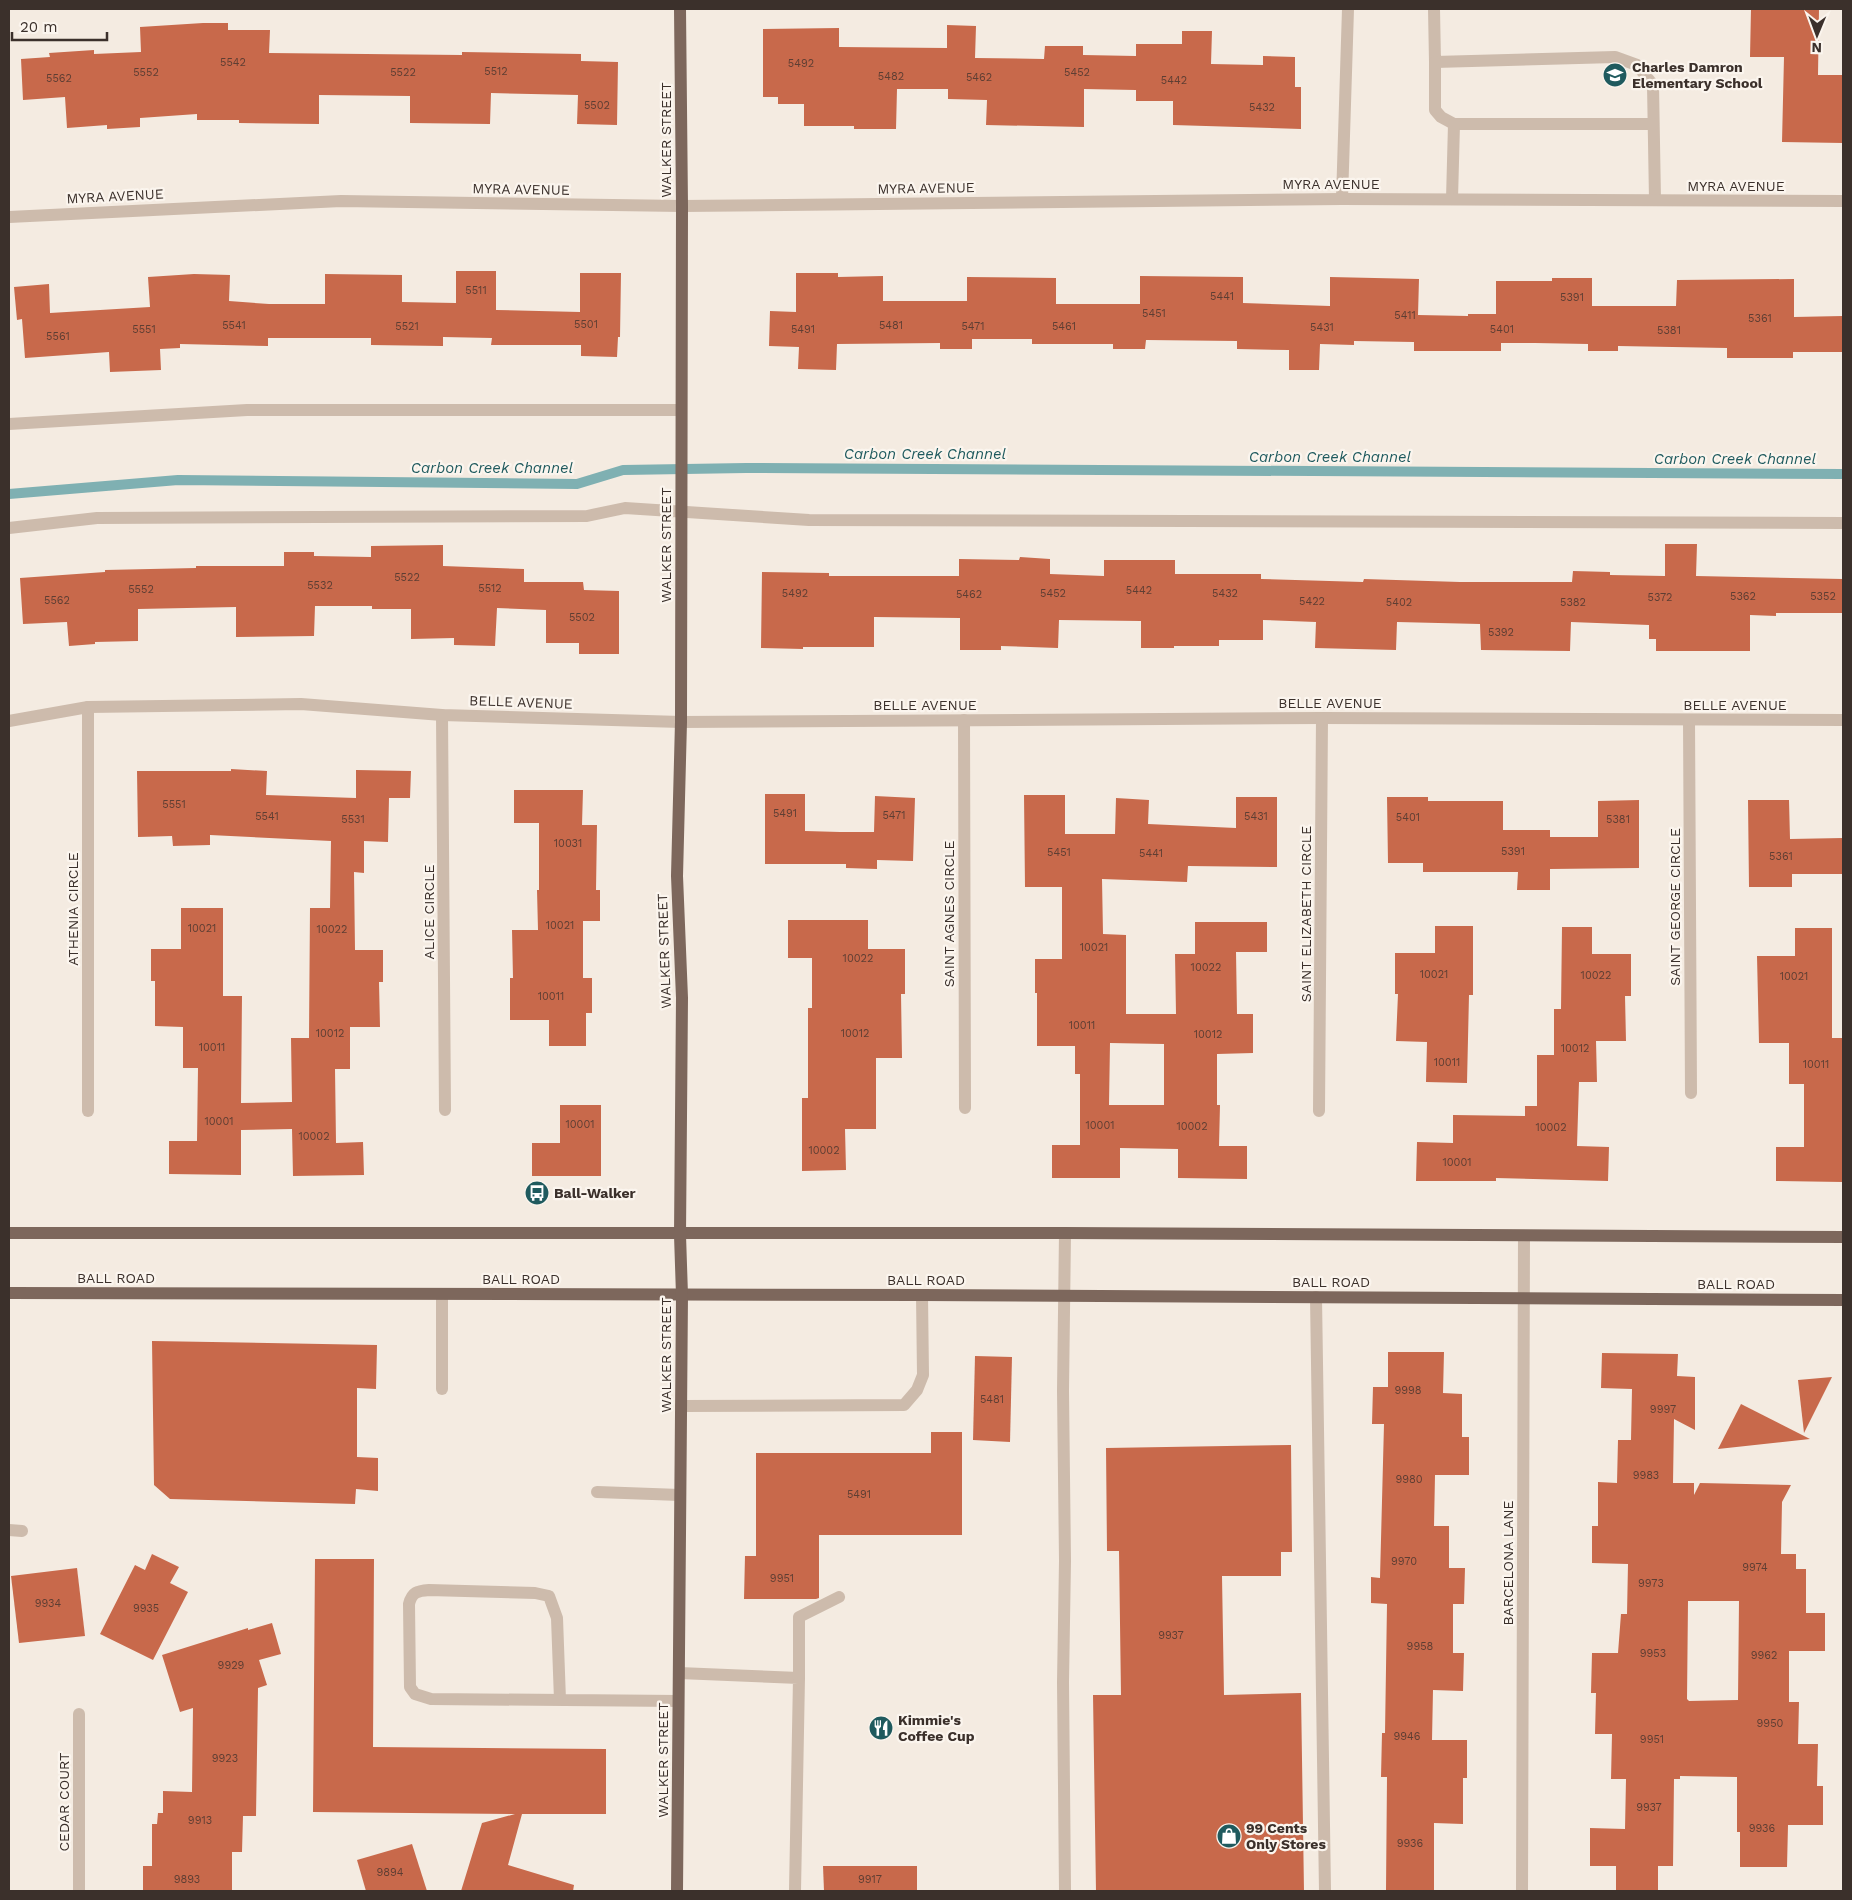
<svg xmlns="http://www.w3.org/2000/svg" width="1852" height="1900" viewBox="0 0 1852 1900" font-family="'Work Sans',sans-serif">
  <style>
    .lines { fill: none; stroke-linecap: round; stroke-linejoin: round }
    .stream { stroke: #7fb0b2; stroke-width: 10 }
    .building { fill: #c8694b; fill-rule: evenodd }
    .minor { stroke: #cdbbac; stroke-width: 12 }
    .major { stroke: #7d675c; stroke-width: 12 }
    .labels { text-anchor: middle; stroke-width: 4.5; stroke-linejoin: round; paint-order: stroke }
    .number-label { font-size: 11px; fill: #5e3e33 }
    .poi-label { font-size: 14px; font-weight: bold; fill: #3b302b; stroke: #fbf5ee; text-anchor: start }
    .street-label { font-size: 14px; fill: #3b302b; stroke: #fbf5ee }
    .water-label { font-size: 15px; font-style: italic; fill: #1f5a5e; stroke: #fbf5ee }
  </style>
  <rect width="100%" height="100%" fill="#f4ebe1"/>
  <g class="lines">
    <polyline class="stream" points="9,494 178,480 577,484 623,470 746,468 1843,474"/>
  </g>
  <g class="building">
    <polygon points="1751,9 1819,9 1818,75 1843,75 1843,143 1782,142 1784,57 1750,57"/>
    <polygon points="203,23 228,23 228,30 270,30 269,53 462,55 462,52 581,54 581,61 618,62 617,125 577,124 578,95 491,93 490,124 410,123 410,96 319,95 319,124 239,123 239,120 197,120 197,114 140,118 140,127 107,129 107,125 67,128 65,97 23,100 21,59 50,57 49,53 94,50 94,54 141,52 140,27"/>
    <polygon points="947,25 976,26 975,58 1044,59 1045,46 1083,46 1083,55 1136,56 1136,44 1182,44 1182,31 1212,31 1211,64 1263,65 1263,56 1295,57 1295,87 1301,87 1301,129 1173,125 1173,101 1136,101 1136,90 1084,89 1084,127 986,125 987,100 948,99 948,89 897,89 896,129 854,129 854,126 804,126 804,104 778,104 778,97 763,97 763,29 839,28 839,47 947,48"/>
    <polygon points="456,271 496,271 496,310 580,312 580,273 621,273 620,337 618,337 617,357 581,356 581,345 491,345 492,338 443,337 443,346 371,345 371,338 268,338 268,346 180,344 180,348 160,349 161,370 110,372 109,352 25,358 22,319 17,320 14,287 49,284 50,313 150,307 148,277 194,274 230,275 229,301 269,304 325,304 325,274 402,275 402,302 456,303"/>
    <polygon points="796,273 838,273 838,277 883,276 883,301 967,301 967,277 1056,278 1056,304 1140,304 1140,276 1243,277 1243,303 1330,306 1330,277 1419,279 1418,315 1468,316 1468,314 1496,314 1496,281 1552,281 1552,278 1592,278 1592,306 1676,306 1677,280 1794,279 1794,317 1843,316 1843,352 1793,352 1793,358 1727,358 1727,348 1618,346 1618,351 1588,351 1588,344 1535,343 1501,343 1501,351 1414,351 1414,342 1354,341 1354,345 1320,344 1319,370 1289,370 1289,350 1237,349 1237,341 1146,340 1145,349 1113,349 1113,344 1032,344 1032,339 972,339 972,349 940,349 940,343 837,344 836,370 798,369 799,347 769,346 770,311 796,312"/>
    <polygon points="1665,544 1697,544 1696,576 1843,579 1843,613 1776,613 1776,616 1750,615 1750,651 1656,651 1656,639 1649,639 1649,625 1571,622 1570,651 1481,650 1480,624 1397,622 1396,650 1315,648 1316,622 1263,620 1263,640 1219,640 1219,646 1174,646 1174,648 1141,648 1141,621 1059,620 1058,648 1001,646 1001,650 960,650 960,618 874,617 874,647 803,647 803,649 761,648 762,572 829,573 829,576 959,576 959,559 1019,560 1020,557 1050,559 1050,574 1104,576 1104,560 1175,560 1175,574 1261,574 1261,579 1363,582 1364,579 1460,582 1572,582 1573,571 1610,572 1610,575 1665,576"/>
    <polygon points="443,545 443,566 524,569 524,582 583,582 584,590 619,591 619,654 579,654 579,643 546,643 546,610 497,608 495,646 454,645 454,638 411,639 411,609 372,609 372,606 315,606 314,636 236,637 236,607 138,609 138,641 95,642 95,644 69,646 67,622 23,624 20,578 105,572 105,570 196,568 196,566 284,566 284,552 314,552 314,556 371,557 371,546"/>
    <polygon points="231,769 267,771 266,795 356,798 356,770 411,771 410,798 389,798 388,842 364,841 364,873 354,872 355,950 383,950 383,982 379,982 380,1027 350,1027 350,1069 335,1069 336,1143 363,1142 364,1175 293,1176 292,1129 241,1130 241,1175 169,1174 169,1141 197,1141 198,1068 183,1068 183,1027 155,1026 155,981 151,981 151,949 181,949 181,908 223,908 223,996 242,996 241,1103 292,1102 291,1038 309,1038 310,908 330,908 331,841 210,835 210,845 173,846 172,836 138,837 137,771 231,771"/>
    <polygon points="514,790 583,790 582,825 597,825 596,890 600,890 600,921 583,921 583,978 592,978 592,1013 586,1013 586,1046 549,1046 549,1020 510,1020 510,978 513,978 512,930 538,930 537,890 539,890 539,823 514,823"/>
    <polygon points="765,794 805,794 805,831 840,832 874,832 875,796 915,798 913,861 877,860 877,869 846,868 846,864 765,864"/>
    <path d="M 1024,795 L 1065,795 L 1065,834 L 1115,834 L 1116,798 L 1149,800 L 1148,824 L 1236,828 L 1236,797 L 1277,797 L 1277,867 L 1188,866 L 1187,882 L 1102,879 L 1103,934 L 1126,935 L 1126,1014 L 1176,1014 L 1175,954 L 1195,954 L 1195,922 L 1267,922 L 1267,952 L 1236,952 L 1237,1014 L 1253,1014 L 1253,1053 L 1217,1054 L 1217,1105 L 1220,1105 L 1219,1146 L 1247,1146 L 1247,1179 L 1178,1178 L 1178,1149 L 1120,1148 L 1120,1178 L 1052,1178 L 1052,1145 L 1080,1145 L 1080,1074 L 1075,1074 L 1075,1046 L 1037,1046 L 1037,993 L 1035,993 L 1035,959 L 1062,959 L 1062,887 L 1025,887 ZM 1110,1043 L 1164,1044 L 1164,1105 L 1109,1105 Z"/>
    <polygon points="1387,797 1428,797 1428,801 1503,801 1503,830 1550,830 1550,837 1598,837 1598,801 1639,800 1639,868 1550,869 1550,890 1517,890 1518,872 1423,872 1423,863 1388,863"/>
    <polygon points="1748,800 1789,800 1790,839 1843,838 1843,874 1792,874 1792,887 1749,887"/>
    <polygon points="788,920 868,920 868,949 905,949 905,994 901,994 902,1058 876,1058 876,1129 845,1129 846,1170 802,1171 802,1098 808,1098 808,1008 812,1008 812,958 788,958"/>
    <polygon points="1435,926 1473,926 1473,995 1469,995 1467,1083 1426,1082 1427,1042 1396,1041 1398,994 1395,994 1395,953 1435,953"/>
    <polygon points="1562,927 1592,927 1592,954 1631,954 1631,996 1625,996 1626,1041 1596,1041 1597,1082 1579,1082 1577,1146 1609,1147 1608,1181 1496,1178 1496,1181 1416,1181 1417,1142 1453,1143 1453,1115 1525,1116 1525,1106 1537,1106 1537,1055 1554,1055 1554,1009 1561,1009"/>
    <polygon points="1795,928 1832,928 1832,1038 1843,1038 1843,1182 1776,1181 1776,1147 1804,1147 1804,1084 1789,1084 1789,1043 1759,1043 1757,956 1795,956"/>
    <polygon points="560,1105 601,1105 601,1176 532,1176 532,1143 560,1143"/>
    <polygon points="152,1341 377,1345 376,1389 357,1388 357,1457 378,1458 378,1491 356,1489 355,1504 170,1499 154,1485"/>
    <polygon points="1388,1352 1444,1352 1443,1393 1462,1394 1462,1437 1469,1437 1469,1475 1435,1475 1434,1526 1449,1526 1449,1568 1465,1568 1464,1604 1453,1604 1453,1653 1464,1653 1463,1691 1433,1690 1432,1740 1467,1740 1467,1778 1463,1778 1463,1824 1434,1823 1434,1891 1386,1891 1387,1777 1381,1777 1382,1733 1385,1733 1387,1604 1371,1603 1371,1577 1380,1578 1384,1424 1372,1424 1373,1387 1388,1387"/>
    <path d="M 1602,1353 L 1678,1354 L 1677,1376 L 1695,1377 L 1695,1430 L 1674,1419 L 1673,1483 L 1694,1483 L 1694,1495 L 1700,1483 L 1791,1485 L 1782,1502 L 1781,1554 L 1796,1554 L 1796,1569 L 1806,1569 L 1806,1613 L 1825,1613 L 1825,1651 L 1789,1651 L 1789,1702 L 1799,1702 L 1798,1744 L 1818,1744 L 1817,1786 L 1823,1786 L 1823,1825 L 1788,1825 L 1787,1867 L 1740,1867 L 1740,1832 L 1737,1832 L 1737,1777 L 1680,1776 L 1680,1779 L 1674,1779 L 1673,1866 L 1658,1866 L 1658,1891 L 1616,1891 L 1616,1866 L 1590,1866 L 1590,1828 L 1625,1829 L 1626,1779 L 1611,1779 L 1612,1734 L 1595,1734 L 1596,1693 L 1591,1693 L 1592,1653 L 1618,1653 L 1621,1614 L 1627,1614 L 1628,1564 L 1592,1563 L 1592,1526 L 1598,1526 L 1598,1482 L 1617,1483 L 1618,1440 L 1631,1440 L 1632,1389 L 1601,1388 ZM 1688,1601 L 1739,1601 L 1738,1700 L 1689,1701 L 1687,1699 Z"/>
    <polygon points="975,1356 1012,1357 1010,1442 973,1440"/>
    <polygon points="1832,1377 1804,1433 1798,1380"/>
    <polygon points="1741,1404 1810,1439 1718,1449"/>
    <polygon points="931,1432 962,1432 962,1535 819,1535 819,1598 816,1599 744,1599 745,1556 756,1556 756,1453 931,1453"/>
    <polygon points="1291,1445 1292,1552 1281,1552 1281,1576 1222,1576 1224,1695 1301,1693 1304,1891 1096,1891 1093,1695 1121,1695 1119,1551 1107,1551 1106,1448"/>
    <polygon points="152,1554 179,1567 170,1583 188,1592 153,1660 100,1634 135,1565 145,1570"/>
    <polygon points="315,1559 374,1559 373,1747 606,1749 606,1814 522,1814 508,1865 574,1885 573,1891 461,1891 482,1823 515,1814 313,1812"/>
    <polygon points="77,1568 85,1636 19,1643 11,1576"/>
    <polygon points="272,1623 281,1654 259,1660 267,1685 258,1688 256,1816 243,1816 242,1852 232,1852 232,1891 143,1891 143,1866 152,1866 152,1824 157,1824 158,1813 163,1813 163,1791 192,1792 193,1708 180,1712 162,1655 248,1628 248,1630"/>
    <polygon points="412,1844 427,1891 366,1891 357,1860"/>
    <polygon points="823,1866 917,1866 917,1891 824,1891"/>
  </g>
  <g class="lines">
    <g class="minor">
      <polyline points="1434,9 1435,62 1615,57 1637,65 1653,85 1655,200"/>
      <polyline points="1435,62 1435,110 1441,117 1454,124 1653,124"/>
      <polyline points="1342,199 1348,9"/>
      <polyline points="1452,199 1454,124"/>
      <polyline points="9,217 341,201 682,206 1342,199 1843,201"/>
      <polyline points="9,424 247,410 681,410"/>
      <polyline points="9,528 97,518 587,516 625,508 809,520 1843,523"/>
      <polyline points="442,715 445,1110"/>
      <polyline points="964,720 965,1108"/>
      <polyline points="1689,720 1691,1093"/>
      <polyline points="9,721 88,707 301,704 442,715 681,722 1322,718 1843,720"/>
      <polyline points="88,1111 88,707"/>
      <polyline points="1319,1111 1322,718"/>
      <polyline points="1065,1233 1063,1391 1065,1561 1063,1682 1065,1891"/>
      <polyline points="442,1294 442,1389"/>
      <polyline points="1316,1297 1325,1891"/>
      <polyline points="681,1406 904,1405 917,1390 923,1375 922,1295"/>
      <polyline points="597,1492 680,1495"/>
      <polyline points="9,1530 22,1531"/>
      <polyline points="679,1673 799,1678 795,1891"/>
      <polyline points="799,1678 799,1617 839,1597"/>
      <path d="M 560,1700 L 557,1618 L 549,1596 L 535,1593 L 429,1590 C 417,1591 412,1592 409,1604 L 410,1687 L 415,1694 L 431,1699 L 678,1701"/>
      <polyline points="79,1714 79,1891"/>
      <polyline points="1522,1891 1524,1236"/>
    </g>
    <g class="major">
      <polyline points="9,1233 1065,1233 1843,1237"/>
      <polyline points="9,1293 922,1295 1843,1300"/>
      <polyline points="677,1891 682,1295 680,1235 682,998 677,876 681,722 682,206 680,9"/>
    </g>
  </g>
  <defs>
    <symbol id="school-disc" viewBox="-11 -11 22 22"><circle r="9.5" fill="#1f5a5e" stroke="#fbf5ee"/><path d="M0-5L7-2L0 1L-7-2ZM-4 1L0 2.5L4 1V4Q0 6-4 4Z" fill="#fff"/></symbol>
    <symbol id="bus-disc" viewBox="-11 -11 22 22"><circle r="9.5" fill="#1f5a5e" stroke="#fbf5ee"/><path d="M-5-6H5V4H4V6H2V4H-2V6H-4V4H-5ZM-3.5-4V0h7V-4ZM-3.5 1.2v1.5H-2V1.2ZM2 1.2v1.5H3.5V1.2Z" fill="#fff"/></symbol>
    <symbol id="restaurant-disc" viewBox="-11 -11 22 22"><circle r="9.5" fill="#1f5a5e" stroke="#fbf5ee"/><path d="M-5-6h1v4h1v-4h1v4h1v-4h1v5L-1.5 .5V6h-2V.5L-5-1ZM5-6V6H3V1.5H1.5Q1.5-4 5-6Z" fill="#fff"/></symbol>
    <symbol id="shop-disc" viewBox="-11 -11 22 22"><circle r="9.5" fill="#1f5a5e" stroke="#fbf5ee"/><path d="M-5-2.5h2.3a2.7 3.5 0 0 1 5.4 0H5L5.5 6h-11ZM-1.5-2.5h3a1.5 2.3 0 0 0-3 0Z" fill="#fff"/></symbol>
  </defs>
  <g fill-rule="evenodd">
    <use href="#school-disc" x="1601" y="61" width="28" height="28"/>
    <use href="#bus-disc" x="523" y="1179" width="28" height="28"/>
    <use href="#restaurant-disc" x="867" y="1714" width="28" height="28"/>
    <use href="#shop-disc" x="1215" y="1822" width="28" height="28"/>
  </g>
  <g class="labels">
    <g class="number-label">
      <text x="233" y="66">5542</text>
      <text x="801" y="67">5492</text>
      <text x="496" y="75">5512</text>
      <text x="146" y="76">5552</text>
      <text x="403" y="76">5522</text>
      <text x="1077" y="76">5452</text>
      <text x="891" y="80">5482</text>
      <text x="979" y="81">5462</text>
      <text x="59" y="82">5562</text>
      <text x="1174" y="84">5442</text>
      <text x="597" y="109">5502</text>
      <text x="1262" y="111">5432</text>
      <text x="476" y="294">5511</text>
      <text x="1222" y="300">5441</text>
      <text x="1572" y="301">5391</text>
      <text x="1154" y="317">5451</text>
      <text x="1405" y="319">5411</text>
      <text x="1760" y="322">5361</text>
      <text x="586" y="328">5501</text>
      <text x="234" y="329">5541</text>
      <text x="891" y="329">5481</text>
      <text x="407" y="330">5521</text>
      <text x="973" y="330">5471</text>
      <text x="1064" y="330">5461</text>
      <text x="1322" y="331">5431</text>
      <text x="144" y="333">5551</text>
      <text x="803" y="333">5491</text>
      <text x="1502" y="333">5401</text>
      <text x="1669" y="334">5381</text>
      <text x="58" y="340">5561</text>
      <text x="407" y="581">5522</text>
      <text x="320" y="589">5532</text>
      <text x="490" y="592">5512</text>
      <text x="141" y="593">5552</text>
      <text x="1139" y="594">5442</text>
      <text x="795" y="597">5492</text>
      <text x="1053" y="597">5452</text>
      <text x="1225" y="597">5432</text>
      <text x="969" y="598">5462</text>
      <text x="1743" y="600">5362</text>
      <text x="1823" y="600">5352</text>
      <text x="1660" y="601">5372</text>
      <text x="57" y="604">5562</text>
      <text x="1312" y="605">5422</text>
      <text x="1399" y="606">5402</text>
      <text x="1573" y="606">5382</text>
      <text x="582" y="621">5502</text>
      <text x="1501" y="636">5392</text>
      <text x="174" y="808">5551</text>
      <text x="785" y="817">5491</text>
      <text x="894" y="819">5471</text>
      <text x="267" y="820">5541</text>
      <text x="1256" y="820">5431</text>
      <text x="1408" y="821">5401</text>
      <text x="353" y="823">5531</text>
      <text x="1618" y="823">5381</text>
      <text x="568" y="847">10031</text>
      <text x="1513" y="855">5391</text>
      <text x="1059" y="856">5451</text>
      <text x="1151" y="857">5441</text>
      <text x="1781" y="860">5361</text>
      <text x="560" y="929">10021</text>
      <text x="202" y="932">10021</text>
      <text x="332" y="933">10022</text>
      <text x="1094" y="951">10021</text>
      <text x="858" y="962">10022</text>
      <text x="1206" y="971">10022</text>
      <text x="1434" y="978">10021</text>
      <text x="1596" y="979">10022</text>
      <text x="1794" y="980">10021</text>
      <text x="551" y="1000">10011</text>
      <text x="1082" y="1029">10011</text>
      <text x="330" y="1037">10012</text>
      <text x="855" y="1037">10012</text>
      <text x="1208" y="1038">10012</text>
      <text x="212" y="1051">10011</text>
      <text x="1575" y="1052">10012</text>
      <text x="1447" y="1066">10011</text>
      <text x="1816" y="1068">10011</text>
      <text x="219" y="1125">10001</text>
      <text x="580" y="1128">10001</text>
      <text x="1100" y="1129">10001</text>
      <text x="1192" y="1130">10002</text>
      <text x="1551" y="1131">10002</text>
      <text x="314" y="1140">10002</text>
      <text x="824" y="1154">10002</text>
      <text x="1457" y="1166">10001</text>
      <text x="1408" y="1394">9998</text>
      <text x="992" y="1403">5481</text>
      <text x="1663" y="1413">9997</text>
      <text x="1646" y="1479">9983</text>
      <text x="1409" y="1483">9980</text>
      <text x="859" y="1498">5491</text>
      <text x="1404" y="1565">9970</text>
      <text x="1755" y="1571">9974</text>
      <text x="782" y="1582">9951</text>
      <text x="1651" y="1587">9973</text>
      <text x="48" y="1607">9934</text>
      <text x="146" y="1612">9935</text>
      <text x="1171" y="1639">9937</text>
      <text x="1420" y="1650">9958</text>
      <text x="1653" y="1657">9953</text>
      <text x="1764" y="1659">9962</text>
      <text x="231" y="1669">9929</text>
      <text x="1770" y="1727">9950</text>
      <text x="1407" y="1740">9946</text>
      <text x="1652" y="1743">9951</text>
      <text x="225" y="1762">9923</text>
      <text x="1649" y="1811">9937</text>
      <text x="200" y="1824">9913</text>
      <text x="1762" y="1832">9936</text>
      <text x="1410" y="1847">9936</text>
      <text x="390" y="1876">9894</text>
      <text x="187" y="1883">9893</text>
      <text x="870" y="1883">9917</text>
    </g>
    <g class="poi-label">
      <text x="1632" y="72">Charles Damron<tspan x="1632" dy="16">Elementary School</tspan></text>
      <text x="554" y="1198">Ball-Walker</text>
      <text x="898" y="1725">Kimmie's<tspan x="898" dy="16">Coffee Cup</tspan></text>
      <text x="1246" y="1833">99 Cents<tspan x="1246" dy="16">Only Stores</tspan></text>
    </g>
    <g class="street-label">
      <text transform="translate(666 140) rotate(-90)" y="5">WALKER STREET</text>
      <text x="1331" y="189">MYRA AVENUE</text>
      <text x="1736" y="191">MYRA AVENUE</text>
      <text transform="translate(926 188) rotate(-1)" y="5">MYRA AVENUE</text>
      <text transform="translate(521 189) rotate(1)" y="5">MYRA AVENUE</text>
      <text transform="translate(115 196) rotate(-3)" y="5">MYRA AVENUE</text>
      <text transform="translate(666 545) rotate(-90)" y="5">WALKER STREET</text>
      <text transform="translate(521 702) rotate(2)" y="5">BELLE AVENUE</text>
      <text x="1330" y="708">BELLE AVENUE</text>
      <text x="925" y="710">BELLE AVENUE</text>
      <text x="1735" y="710">BELLE AVENUE</text>
      <text transform="translate(1675 907) rotate(-90)" y="5">SAINT GEORGE CIRCLE</text>
      <text transform="translate(73 909) rotate(-90)" y="5">ATHENIA CIRCLE</text>
      <text transform="translate(429 912) rotate(-90)" y="5">ALICE CIRCLE</text>
      <text transform="translate(949 914) rotate(-90)" y="5">SAINT AGNES CIRCLE</text>
      <text transform="translate(1306 914) rotate(-90)" y="5">SAINT ELIZABETH CIRCLE</text>
      <text transform="translate(664 951) rotate(-92)" y="5">WALKER STREET</text>
      <text x="116" y="1283">BALL ROAD</text>
      <text x="521" y="1284">BALL ROAD</text>
      <text x="926" y="1285">BALL ROAD</text>
      <text x="1331" y="1287">BALL ROAD</text>
      <text x="1736" y="1289">BALL ROAD</text>
      <text transform="translate(666 1355) rotate(-90)" y="5">WALKER STREET</text>
      <text transform="translate(1508 1563) rotate(-90)" y="5">BARCELONA LANE</text>
      <text transform="translate(663 1760) rotate(-90)" y="5">WALKER STREET</text>
      <text transform="translate(64 1802) rotate(-90)" y="5">CEDAR COURT</text>
    </g>
    <g class="water-label">
      <text x="925" y="459">Carbon Creek Channel</text>
      <text x="1330" y="462">Carbon Creek Channel</text>
      <text x="1735" y="464">Carbon Creek Channel</text>
      <text x="492" y="473">Carbon Creek Channel</text>
    </g>
  </g>
  <rect width="1852" height="1900" fill="none" stroke="#3b302b" stroke-width="20"/>
  <g transform="translate(1817 35) rotate(181)" stroke="#fbf5ee" stroke-width="4" paint-order="stroke">
  <path d="M0-4L9 19L0 12L-9 19Z" fill="#3b302b"/>
  <text y="-8" font-size="14" font-weight="bold" text-anchor="middle" fill="#3b302b">N</text>
  </g>
  <path d="M12 32v8h95v-8" fill="none" stroke="#3b302b" stroke-width="2.5"/>
  <text x="20" y="32" font-size="15" fill="#3b302b" stroke="#fbf5ee" stroke-width="4" paint-order="stroke">20 m</text>
</svg>
